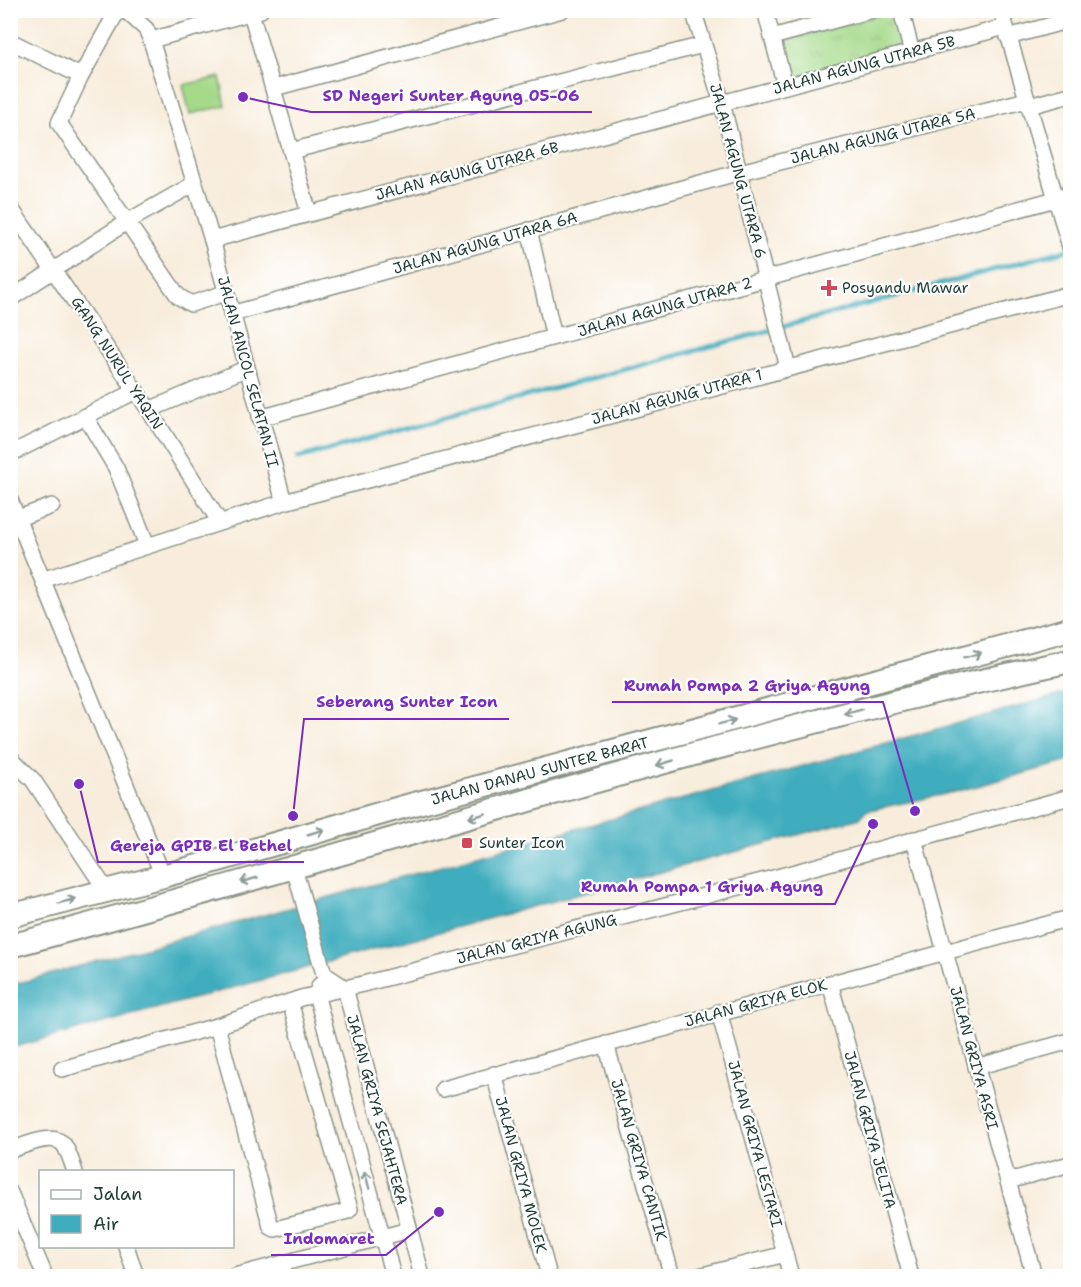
<svg xmlns="http://www.w3.org/2000/svg" width="1081" height="1287" viewBox="0 0 1081 1287" font-family="'Shantell Sans',sans-serif">
  <style>
    .grass { fill: #a6da8b; stroke: #628c60; stroke-width: 1.5 }
    .park { fill: url(#park-tufts); stroke: #628c60; stroke-width: 1.5 }
    .water { fill: #40adbe; stroke: #307579; stroke-width: 1.5 }
    .lines { fill: none; stroke-linecap: round; stroke-linejoin: round }
    .stream { stroke: #40adbe; stroke-width: 5 }
    .minor-casing { stroke: #8c9588; stroke-width: 18 }
    .secondary-casing { stroke: #8c9588; stroke-width: 26 }
    .minor { stroke: #fff; stroke-width: 15 }
    .secondary { stroke: #fff; stroke-width: 22 }
    .oneway { stroke: #8f9e9a }
    .poi-dot { fill: #d1495b; stroke: #fff; stroke-width: 2 }
    .labels { text-anchor: middle; stroke-width: 4.5; stroke-linejoin: round; paint-order: stroke }
    .street-label { font-size: 15px; fill: #1f3d34; stroke: #fff }
    .poi-label { font-size: 15px; fill: #1f3d34; stroke: #fff; text-anchor: start }
    .leader { fill: none; stroke: #7b2cbf; stroke-width: 2 }
    .callout-dot { fill: #7b2cbf; stroke: #fff; stroke-width: 2 }
    .callout-label { font-size: 16px; text-anchor: middle; font-weight: bold; fill: #7b2cbf; stroke: #fff; stroke-width: 4.5; stroke-linejoin: round; paint-order: stroke }
  </style>
  <defs>
    <pattern id="park-tufts" width="24" height="20" patternUnits="userSpaceOnUse" patternTransform="scale(1.5)"><rect width="24" height="20" fill="#a6da8b"/><path d="M3 7l-1-3M5 7V3M7 7l1-3M15 17l-1-3M17 17v-4M19 17l1-3" fill="none" stroke="#8ebc79"/></pattern>
  </defs>
  <rect width="100%" height="100%" fill="#fff"/>
  <filter id="ink" filterUnits="userSpaceOnUse"><feTurbulence type="fractalNoise" baseFrequency=".0167" numOctaves="2"/><feDisplacementMap in="SourceGraphic" scale="12" xChannelSelector="R" yChannelSelector="G"/><feConvolveMatrix kernelMatrix="1 2 1 2 8 2 1 2 1" color-interpolation-filters="sRGB"/></filter>
  <filter id="wash" filterUnits="userSpaceOnUse"><feTurbulence type="fractalNoise" baseFrequency=".008" numOctaves="4" result="noise"/><feDisplacementMap in="SourceGraphic" scale="24" xChannelSelector="R" yChannelSelector="G"/><feGaussianBlur stdDeviation="1.35" result="paint"/><feColorMatrix in="noise" values="0 0 0 0 0 0 0 0 0 0 0 0 0 0 0 0 0 1.4 0 .05"/><feComposite in="paint" operator="in"/></filter>
  <g filter="url(#wash)">
    <rect width="100%" height="100%" fill="#f8eddc"/>
    <polygon class="grass" points="220,77 226,106 190,114 183,85"/>
    <polygon class="park" points="893,11 904,49 795,78 785,40"/>
    <polygon class="water" points="1070,692 1070,761 955,792 865,811 860,818 11,1048 11,985"/>
    <g class="lines">
      <polyline class="stream" points="298,458 1070,249"/>
    </g>
  </g>
  <g filter="url(#ink)">
    <g class="lines">
      <defs>
        <g id="minor">
          <polyline points="118,10 81,76 59,123 178,296 191,304 225,293"/>
          <polyline points="125,10 146,29 151,40 212,240 284,502"/>
          <polyline points="693,10 722,103 788,368"/>
          <polyline points="765,10 785,86"/>
          <polyline points="901,10 912,53"/>
          <polyline points="1001,10 1070,247"/>
          <polyline points="251,13 309,213"/>
          <polyline points="772,37 872,10"/>
          <polyline points="1008,37 1070,20"/>
          <polyline points="151,40 261,10"/>
          <polyline points="10,41 81,76"/>
          <polyline points="274,88 562,10"/>
          <polyline points="1029,106 1070,95"/>
          <polyline points="291,151 703,45"/>
          <polyline points="10,207 149,410 219,521"/>
          <polyline points="529,230 554,337"/>
          <polyline points="212,240 1005,27"/>
          <polyline points="10,299 125,223 194,184"/>
          <polyline points="231,314 740,172 1027,100"/>
          <polyline points="149,410 245,369"/>
          <polyline points="85,416 116,468 147,545"/>
          <polyline points="260,418 1070,195"/>
          <polyline points="10,454 136,391"/>
          <polyline points="10,500 163,876"/>
          <polyline points="18,518 52,506"/>
          <polyline points="45,579 284,502 1070,294"/>
          <polyline points="10,757 33,780 106,890"/>
          <polyline points="914,839 1034,1276"/>
          <polyline points="294,868 324,974"/>
          <polyline points="324,974 345,988 422,1276"/>
          <polyline points="830,983 911,1276"/>
          <polyline points="320,985 316,994 393,1276"/>
          <polyline points="719,1012 791,1276"/>
          <polyline points="217,1026 271,1227 275,1229 348,1211 350,1209 290,1002"/>
          <polyline points="606,1044 672,1276"/>
          <polyline points="976,1067 1070,1041"/>
          <polyline points="62,1069 217,1026 301,998 363,984 770,879 1070,797"/>
          <polyline points="494,1074 549,1276"/>
          <polyline points="443,1089 1070,918"/>
          <path d="M 10,1150 C 24,1146 54,1131 64,1145 C 69,1152 72,1163 75,1172"/>
          <polyline points="1008,1181 1070,1164"/>
          <polyline points="10,1193 45,1276"/>
          <polyline points="126,1246 136,1276"/>
          <polyline points="235,1276 409,1230"/>
          <polyline points="699,1276 785,1254"/>
        </g>
        <g id="secondary">
          <polyline points="10,916 163,876 403,807 1070,629"/>
          <path d="M 10,946 C 364,852 713,738 1070,661"/>
        </g>
      </defs>
      <use href="#minor" class="minor-casing"/>
      <use href="#secondary" class="secondary-casing"/>
      <use href="#minor" class="minor"/>
      <use href="#secondary" class="secondary"/>
    </g>
    <defs><path id="oneway-shaft" d="M-6 0H5M1.5-3L5.5 0L1.5 3" fill="none" stroke-width="1.6" stroke-linecap="round" stroke-linejoin="round" transform="scale(1.5)"/></defs>
    <g class="oneway">
      <use href="#oneway-shaft" transform="translate(973 655) rotate(-15)"/>
      <use href="#oneway-shaft" transform="translate(853 712) rotate(165)"/>
      <use href="#oneway-shaft" transform="translate(727 722) rotate(-15)"/>
      <use href="#oneway-shaft" transform="translate(665 763) rotate(164)"/>
      <use href="#oneway-shaft" transform="translate(477 816) rotate(164)"/>
      <use href="#oneway-shaft" transform="translate(316 832) rotate(-16)"/>
      <use href="#oneway-shaft" transform="translate(249 880) rotate(164)"/>
      <use href="#oneway-shaft" transform="translate(67 901) rotate(-15)"/>
      <use href="#oneway-shaft" transform="translate(367 1180) rotate(-105)"/>
    </g>
  </g>
  <g class="poi-dot">
    <path d="M826 279h6v6h6v6h-6v6h-6v-6h-6v-6h6z"/>
    <rect x="461" y="837" width="12" height="12" rx="3"/>
  </g>
  <g class="labels">
    <g class="street-label">
      <text transform="translate(864 65) rotate(-15)" y="5">JALAN AGUNG UTARA 5B</text>
      <text transform="translate(883 136) rotate(-14)" y="5">JALAN AGUNG UTARA 5A</text>
      <text transform="translate(467 171) rotate(-15)" y="5">JALAN AGUNG UTARA 6B</text>
      <text transform="translate(738 171) rotate(75)" y="5">JALAN AGUNG UTARA 6</text>
      <text transform="translate(485 243) rotate(-16)" y="5">JALAN AGUNG UTARA 6A</text>
      <text transform="translate(665 307) rotate(-16)" y="5">JALAN AGUNG UTARA 2</text>
      <text transform="translate(117 363) rotate(57)" y="5">GANG NURUL YAQIN</text>
      <text transform="translate(248 372) rotate(75)" y="5">JALAN ANCOL SELATAN II</text>
      <text transform="translate(677 397) rotate(-15)" y="5">JALAN AGUNG UTARA 1</text>
      <text transform="translate(540 771) rotate(-15)" y="5">JALAN DANAU SUNTER BARAT</text>
      <text transform="translate(537 939) rotate(-14)" y="5">JALAN GRIYA AGUNG</text>
      <text transform="translate(756 1003) rotate(-15)" y="5">JALAN GRIYA ELOK</text>
      <text transform="translate(974 1058) rotate(75)" y="5">JALAN GRIYA ASRI</text>
      <text transform="translate(377 1110) rotate(75)" y="5">JALAN GRIYA SEJAHTERA</text>
      <text transform="translate(870 1130) rotate(75)" y="5">JALAN GRIYA JELITA</text>
      <text transform="translate(755 1144) rotate(75)" y="5">JALAN GRIYA LESTARI</text>
      <text transform="translate(639 1160) rotate(74)" y="5">JALAN GRIYA CANTIK</text>
      <text transform="translate(521 1175) rotate(75)" y="5">JALAN GRIYA MOLEK</text>
    </g>
    <g class="poi-label">
      <text x="842" y="293">Posyandu Mawar</text>
      <text x="479" y="848">Sunter Icon</text>
    </g>
  </g>
  <path class="leader" d="M243 97L311 112H592M915 811L883 702H612M293 816L304 719H509M79 784L98 862H304M873 824L835 904H568M439 1212L386 1255H271"/>
  <g class="callout-dot">
    <circle cx="243" cy="97" r="6"/>
    <circle cx="915" cy="811" r="6"/>
    <circle cx="293" cy="816" r="6"/>
    <circle cx="79" cy="784" r="6"/>
    <circle cx="873" cy="824" r="6"/>
    <circle cx="439" cy="1212" r="6"/>
  </g>
  <g class="callout-label">
    <text x="451" y="101">SD Negeri Sunter Agung 05-06</text>
    <text x="747" y="691">Rumah Pompa 2 Griya Agung</text>
    <text x="407" y="707">Seberang Sunter Icon</text>
    <text x="201" y="851">Gereja GPIB El Bethel</text>
    <text x="702" y="892">Rumah Pompa 1 Griya Agung</text>
    <text x="329" y="1244">Indomaret</text>
  </g>
  <rect width="1081" height="1287" fill="none" stroke="#fff" stroke-width="36"/>
  <rect x="39" y="1170" width="195" height="78" fill="#ffffff" stroke="#a5b1ae" stroke-width="1.5"/>
  <rect x="51" y="1190" width="30" height="9" fill="#ffffff" stroke="#a5b1ae" stroke-width="1.5"/>
  <text x="93" y="1200" font-size="18" fill="#1f3d34">Jalan</text>
  <rect x="51" y="1215" width="30" height="18" fill="#40adbe" stroke="#a5b1ae" stroke-width="1.5"/>
  <text x="93" y="1230" font-size="18" fill="#1f3d34">Air</text>
</svg>
